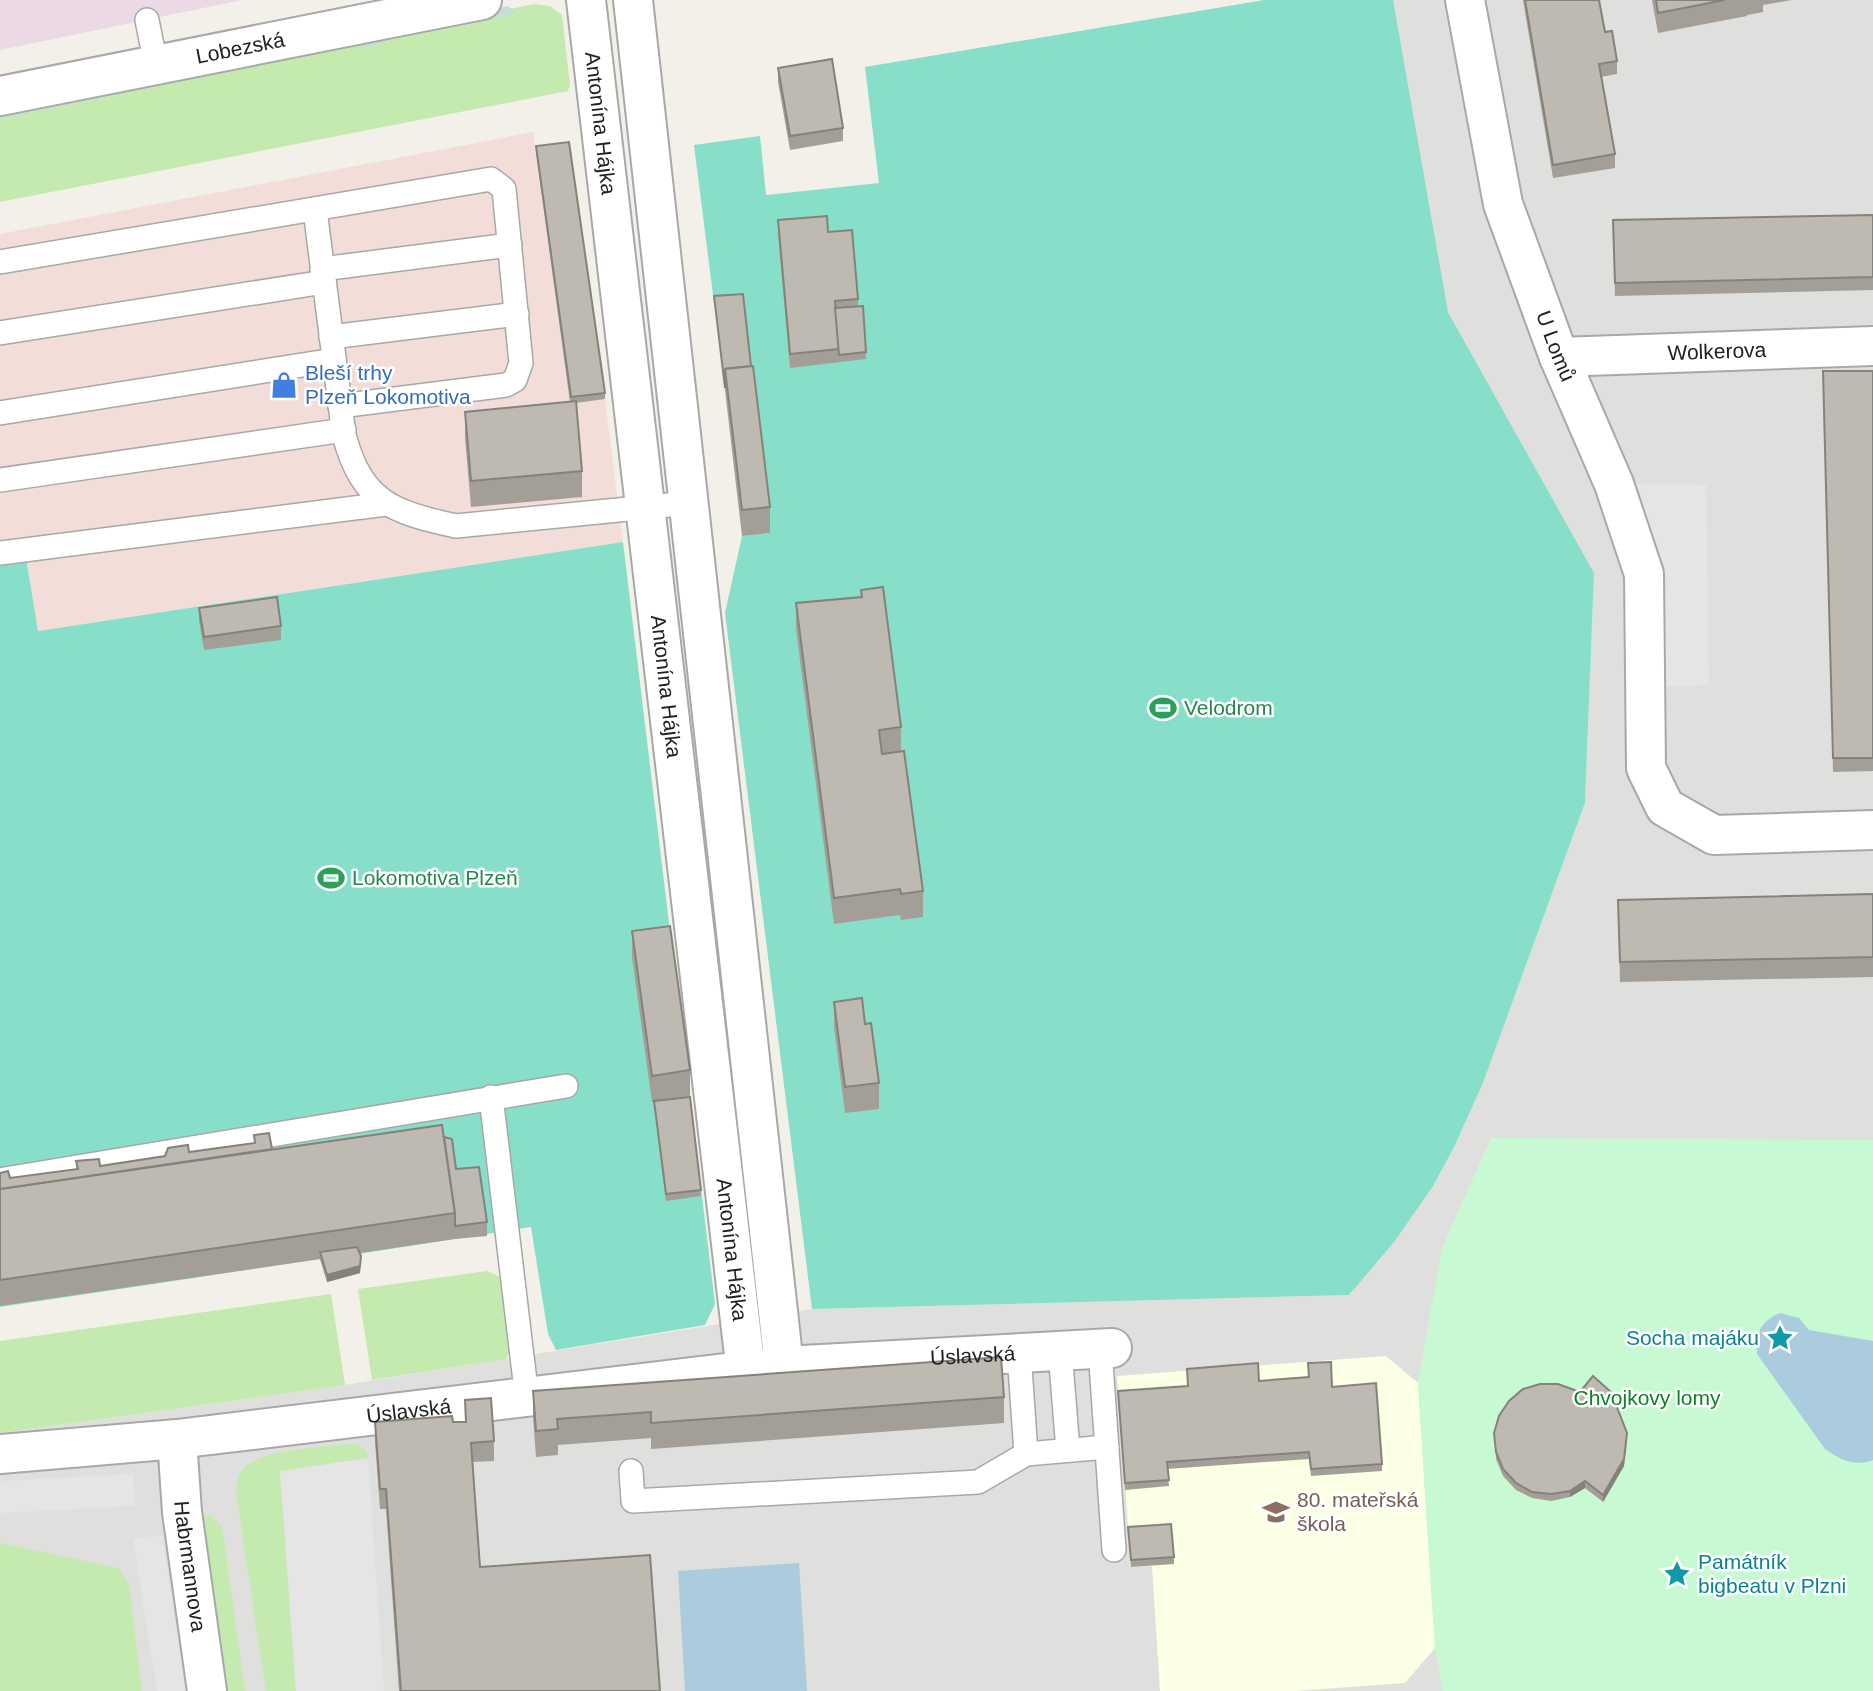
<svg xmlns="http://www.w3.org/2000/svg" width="1873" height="1691" viewBox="0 0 1873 1691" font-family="Helvetica,sans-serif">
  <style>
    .residential { fill: #dfdfde }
    .commercial { fill: #f2ddd8 }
    .industrial { fill: #ebdae5 }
    .education { fill: #fbffe4 }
    .grass { fill: #c5eab0 }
    .wetland { fill: #c5dfd7 }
    .park { fill: #c7fad2 }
    .pitch { fill: #88dfc9 }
    .parking { fill: #e5e5e5 }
    .water { fill: #aaccde }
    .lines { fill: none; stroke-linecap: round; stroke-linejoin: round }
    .service-casing { stroke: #a8a8a8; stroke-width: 26 }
    .minor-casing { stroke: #a8a8a8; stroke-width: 42 }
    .tertiary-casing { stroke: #a8a8a8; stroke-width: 42 }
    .service { stroke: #fff; stroke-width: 23 }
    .minor { stroke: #fff; stroke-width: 38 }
    .tertiary { stroke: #fff; stroke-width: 38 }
    .wall { fill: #a39f98 }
    .shaded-wall { fill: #85827c }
    .building { fill: #beb9b1; stroke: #85827c; stroke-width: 2 }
    .labels { text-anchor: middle; stroke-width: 5; stroke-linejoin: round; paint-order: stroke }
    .street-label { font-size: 21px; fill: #212121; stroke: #fff }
    .shop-label { font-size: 21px; fill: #366cbe; stroke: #fff; text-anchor: start }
    .leisure-label { font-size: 21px; fill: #27864d; stroke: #fff; text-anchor: start }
    .culture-label { font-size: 21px; fill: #0d838f; stroke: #fff; text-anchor: end }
    .park-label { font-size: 21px; fill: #0d8225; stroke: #fff }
    .education-label { font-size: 21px; fill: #785e54; stroke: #fff; text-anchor: start }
  </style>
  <rect width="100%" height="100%" fill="#f2f0e8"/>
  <polygon class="residential" points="1386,0 1873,0 1873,1691 0,1691 0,1433 345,1385 812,1309 1350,1295 1455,1145 1483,1083 1585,804 1594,573 1448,312"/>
  <polygon class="commercial" points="533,132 571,404 605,399 623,542 37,631 26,559 0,562 0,234"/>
  <polygon class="industrial" points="0,0 242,0 0,50"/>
  <polygon class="education" points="1386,1356 1418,1383 1435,1648 1405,1683 1296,1691 1160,1691 1152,1566 1131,1567 1117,1376"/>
  <g class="grass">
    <polygon points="534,4 550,6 562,15 570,85 568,91 0,202 0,116"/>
    <polygon points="487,1271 505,1279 513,1345 506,1359 372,1380 358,1289"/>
    <polygon points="331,1294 345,1385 0,1433 0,1341"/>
    <path d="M 356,1443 L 367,1451 L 368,1458 L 280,1472 L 296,1691 L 266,1691 L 236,1493 C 237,1484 237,1475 244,1468 C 262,1448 329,1447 356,1443 Z"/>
    <polygon points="209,1515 222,1526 245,1691 224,1691 198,1517"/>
    <polygon points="0,1543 118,1568 129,1584 142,1691 0,1691"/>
  </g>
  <polygon class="wetland" points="508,6 515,12 510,16 469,19 391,37 368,48 359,44 0,119 0,112"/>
  <polygon class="park" points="1491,1138 1873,1140 1873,1691 1443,1691 1435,1647 1418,1383 1442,1248"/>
  <g class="pitch">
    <polygon points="1264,0 1393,0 1448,312 1594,573 1585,803 1483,1083 1455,1145 1433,1186 1394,1242 1349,1295 812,1309 725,613 742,536 769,533 714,303 694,145 760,136 766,195 879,183 865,67"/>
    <polygon points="623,542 715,1304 705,1325 556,1350 548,1334 531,1227 358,1254 360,1273 327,1282 320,1259 0,1307 0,562 26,558 38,631"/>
  </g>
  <g class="parking">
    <polygon points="1614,484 1706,485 1709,685 1647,687"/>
    <polygon points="368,1458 384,1691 296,1691 280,1471"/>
    <polygon points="133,1474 135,1506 0,1513 0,1481"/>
    <polygon points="162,1535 186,1691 157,1691 133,1539"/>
  </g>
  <g class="water">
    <path d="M 1780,1313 L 1799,1318 L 1809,1330 L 1873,1341 L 1873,1460 C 1855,1467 1840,1460 1825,1449 L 1757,1354 C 1756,1332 1760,1322 1780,1313 Z"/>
    <polygon points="799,1563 807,1691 685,1691 678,1571"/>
  </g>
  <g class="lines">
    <defs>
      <g id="service">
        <polyline points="147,20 156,65"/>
        <path d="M 315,210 L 344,435 C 362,502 392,512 456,526 L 689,503"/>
        <polyline points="0,262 491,179 504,189 521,363 515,380 506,385 340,406"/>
        <polyline points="322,269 510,245"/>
        <polyline points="0,333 324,282"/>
        <polyline points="331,337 517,314"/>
        <polyline points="0,413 334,360"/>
        <polyline points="0,480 344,430"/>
        <polyline points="0,553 386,504"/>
        <polyline points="491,1097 527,1398"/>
        <polyline points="0,1180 566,1086"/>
        <polyline points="1100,1349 1114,1550"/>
        <polyline points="1060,1351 1068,1450"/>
        <polyline points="1019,1353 1026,1454"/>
        <polyline points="631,1471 633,1501 978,1482 1026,1454 1107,1447"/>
      </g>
      <g id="minor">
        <path id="s1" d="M 586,0 L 746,1372"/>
        <polyline points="633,0 784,1366"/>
        <path id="s2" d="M 1465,0 L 1503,204 L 1559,357 L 1614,484 L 1644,574 L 1646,768 L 1665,807 L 1714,835 L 1873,830"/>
        <path id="s3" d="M 1559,357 L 1873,346"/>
        <path id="s4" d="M 177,1439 L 182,1512 L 207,1691"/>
        <path id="s5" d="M 0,1454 L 177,1439 L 784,1366 L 1112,1348"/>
      </g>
      <g id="tertiary">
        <path id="s6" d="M 0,96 L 482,0"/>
      </g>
    </defs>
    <use href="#service" class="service-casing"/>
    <use href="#minor" class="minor-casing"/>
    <use href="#tertiary" class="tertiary-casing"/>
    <use href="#service" class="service"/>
    <use href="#minor" class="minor"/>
    <use href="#tertiary" class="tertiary"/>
  </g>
  <g class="wall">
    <polygon points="1523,0 1599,0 1605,32 1617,61 1617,74 1601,77 1615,154 1615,168 1553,178"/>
    <polygon points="1652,0 1792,0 1763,5 1763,12 1747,15 1747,16 1658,33"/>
    <polygon points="778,68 843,128 843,141 790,150 778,82"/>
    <polygon points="536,146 605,393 605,399 576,403 582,471 582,497 471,507 465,438 465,412 570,402 536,153"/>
    <polygon points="1873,215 1873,290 1615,296 1613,220"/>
    <polygon points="778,220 828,232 858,299 858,306 866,352 866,359 790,368 778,234"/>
    <polygon points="714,296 751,366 770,507 770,533 742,536"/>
    <polygon points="1823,371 1873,371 1873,771 1833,772"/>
    <polygon points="861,590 901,727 901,751 923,891 923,917 901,920 900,915 834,924 796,629 796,603 861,597"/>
    <polygon points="199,608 281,626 281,640 204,650 199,621"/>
    <polygon points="1873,894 1873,977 1620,982 1618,900"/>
    <polygon points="632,931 690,1070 690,1096 701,1196 666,1201 654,1102 652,1102 632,957"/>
    <polygon points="834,1002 865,1024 879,1083 879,1109 845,1113 834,1027"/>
    <polygon points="444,1137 456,1169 487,1222 487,1236 455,1239 360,1253 361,1262 360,1273 327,1282 320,1259 0,1306 0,1173 10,1178 76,1170 76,1161 100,1166 189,1152 272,1149"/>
    <polygon points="1259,1381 1332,1387 1382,1464 1382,1471 1311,1476 1309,1459 1167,1469 1169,1486 1125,1490 1118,1391"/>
    <polygon points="533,1391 1004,1397 1004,1423 651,1449 651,1438 558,1445 558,1455 536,1457 533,1417"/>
    <polygon points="465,1400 494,1441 494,1461 472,1462 480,1567 660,1691 399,1691 386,1509 380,1509 375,1442 375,1422 465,1422"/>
    <polygon points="1494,1433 1627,1440 1624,1466 1603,1502 1585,1488 1570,1497 1551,1501 1532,1498 1516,1490 1503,1476 1496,1459"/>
    <polygon points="1128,1527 1174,1557 1174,1564 1131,1567"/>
  </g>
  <g class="shaded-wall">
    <polygon points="361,1256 360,1273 327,1282 327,1275"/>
    <polygon points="1627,1433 1624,1466 1603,1502 1603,1495"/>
    <polygon points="1585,1481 1585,1488 1570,1497 1570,1491"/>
  </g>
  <g class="building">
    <polygon points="1525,0 1599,0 1605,32 1612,31 1617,61 1599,64 1615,154 1553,165"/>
    <polygon points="1656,0 1725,0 1658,13"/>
    <polygon points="832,59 843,128 790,136 778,68"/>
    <polygon points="569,142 605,393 571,397 536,146"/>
    <polygon points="1873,215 1873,277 1615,283 1613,220"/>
    <polygon points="827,216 828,232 852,230 858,299 835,301 839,349 790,354 778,220"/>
    <polygon points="743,294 751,366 725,369 725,388 714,296"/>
    <polygon points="863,306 866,352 839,355 835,308"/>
    <polygon points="753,366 770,507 742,510 725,369"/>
    <polygon points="1823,371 1873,371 1873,758 1833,758"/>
    <polygon points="576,401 582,471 471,481 465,412"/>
    <polygon points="883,587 901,727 879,730 882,754 904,751 923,891 901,894 900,889 834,898 796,603 862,597 861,590"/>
    <polygon points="277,597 281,626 204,637 199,608"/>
    <polygon points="1873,894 1873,957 1620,962 1618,900"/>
    <polygon points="670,926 690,1070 652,1076 632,931"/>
    <polygon points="862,998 865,1024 871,1023 879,1083 845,1087 834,1002"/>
    <polygon points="690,1097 701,1190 666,1194 654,1101"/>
    <polygon points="442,1125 455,1213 0,1280 0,1189"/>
    <polygon points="269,1133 272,1149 0,1189 0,1173 8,1171 10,1178 78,1169 76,1161 99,1159 100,1166 165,1156 168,1148 188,1145 189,1152 255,1143 254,1135"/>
    <polygon points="444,1137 452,1139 456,1169 479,1167 487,1222 455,1226 455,1213"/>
    <polygon points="357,1247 361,1256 360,1266 327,1275 320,1252"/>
    <polygon points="1001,1357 1004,1397 651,1423 651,1412 557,1419 558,1429 536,1431 533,1391"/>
    <polygon points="1331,1362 1332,1387 1376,1383 1382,1464 1311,1469 1309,1452 1167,1462 1169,1480 1125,1483 1118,1391 1188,1386 1187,1369 1258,1363 1259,1381 1309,1377 1308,1363"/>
    <polygon points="1593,1376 1611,1392 1627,1433 1624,1459 1603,1495 1585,1481 1570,1491 1551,1494 1532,1492 1516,1483 1503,1469 1496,1452 1494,1433 1499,1416 1509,1401 1523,1389 1540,1384 1558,1384 1580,1392"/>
    <polygon points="491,1398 494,1441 471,1443 480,1567 650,1555 660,1691 401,1691 386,1489 380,1489 375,1422 452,1416 453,1422 466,1422 465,1400"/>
    <polygon points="1171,1524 1174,1557 1131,1560 1128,1527"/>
  </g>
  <defs>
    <symbol id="shop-bare" viewBox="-9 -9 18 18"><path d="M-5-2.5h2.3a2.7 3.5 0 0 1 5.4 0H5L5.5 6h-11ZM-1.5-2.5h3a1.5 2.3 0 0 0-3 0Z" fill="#3f7fe0" stroke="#fff" stroke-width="2.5" paint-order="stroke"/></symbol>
    <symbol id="stadium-bare" viewBox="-9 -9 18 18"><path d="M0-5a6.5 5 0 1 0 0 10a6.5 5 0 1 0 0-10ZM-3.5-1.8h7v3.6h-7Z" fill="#2e9e5b" stroke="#fff" stroke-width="2.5" paint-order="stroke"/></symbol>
    <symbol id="sight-bare" viewBox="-9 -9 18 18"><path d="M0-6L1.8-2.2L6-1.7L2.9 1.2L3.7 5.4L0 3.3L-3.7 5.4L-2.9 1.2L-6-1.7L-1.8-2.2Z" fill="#0f9aa8" stroke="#fff" stroke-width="2.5" paint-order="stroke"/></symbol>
    <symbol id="school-bare" viewBox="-9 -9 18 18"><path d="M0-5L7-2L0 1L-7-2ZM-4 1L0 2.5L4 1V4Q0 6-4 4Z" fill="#8d6e63" stroke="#fff" stroke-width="2.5" paint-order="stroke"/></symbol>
  </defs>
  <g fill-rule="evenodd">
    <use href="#shop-bare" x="265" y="366" width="38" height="38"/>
    <use href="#stadium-bare" x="1144" y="689" width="38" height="38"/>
    <use href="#stadium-bare" x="312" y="859" width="38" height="38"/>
    <use href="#sight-bare" x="1761" y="1319" width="38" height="38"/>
    <use href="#school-bare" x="1257" y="1493" width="38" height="38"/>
    <use href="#sight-bare" x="1658" y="1555" width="38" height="38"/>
  </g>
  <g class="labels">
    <g class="street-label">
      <text dy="7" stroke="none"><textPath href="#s6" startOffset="245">Lobezská</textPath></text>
      <text dy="7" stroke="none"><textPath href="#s1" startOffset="124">Antonína Hájka</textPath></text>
      <text dy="7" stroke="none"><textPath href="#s2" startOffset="359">U Lomů</textPath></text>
      <text dy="7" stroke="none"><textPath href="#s3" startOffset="158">Wolkerova</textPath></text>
      <text dy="7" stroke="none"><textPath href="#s1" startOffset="691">Antonína Hájka</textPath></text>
      <text dy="7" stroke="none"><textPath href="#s1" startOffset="1258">Antonína Hájka</textPath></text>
      <text dy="7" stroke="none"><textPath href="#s5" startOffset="978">Úslavská</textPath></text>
      <text dy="7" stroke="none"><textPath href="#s5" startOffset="411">Úslavská</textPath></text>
      <text dy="7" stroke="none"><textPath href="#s4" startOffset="128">Habrmannova</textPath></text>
    </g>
    <g class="shop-label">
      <text x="305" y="380">Bleší trhy<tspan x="305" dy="24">Plzeň Lokomotiva</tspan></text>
    </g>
    <g class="leisure-label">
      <text x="1184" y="715">Velodrom</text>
      <text x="352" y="885">Lokomotiva Plzeň</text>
    </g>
    <g class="culture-label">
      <text x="1759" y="1345">Socha majáku</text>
      <text x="1698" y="1569" text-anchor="start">Památník<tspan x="1698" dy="24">bigbeatu v Plzni</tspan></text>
    </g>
    <g class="park-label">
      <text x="1647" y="1405">Chvojkovy lomy</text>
    </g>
    <g class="education-label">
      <text x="1297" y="1507">80. mateřská<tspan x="1297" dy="24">škola</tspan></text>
    </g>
  </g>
</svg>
